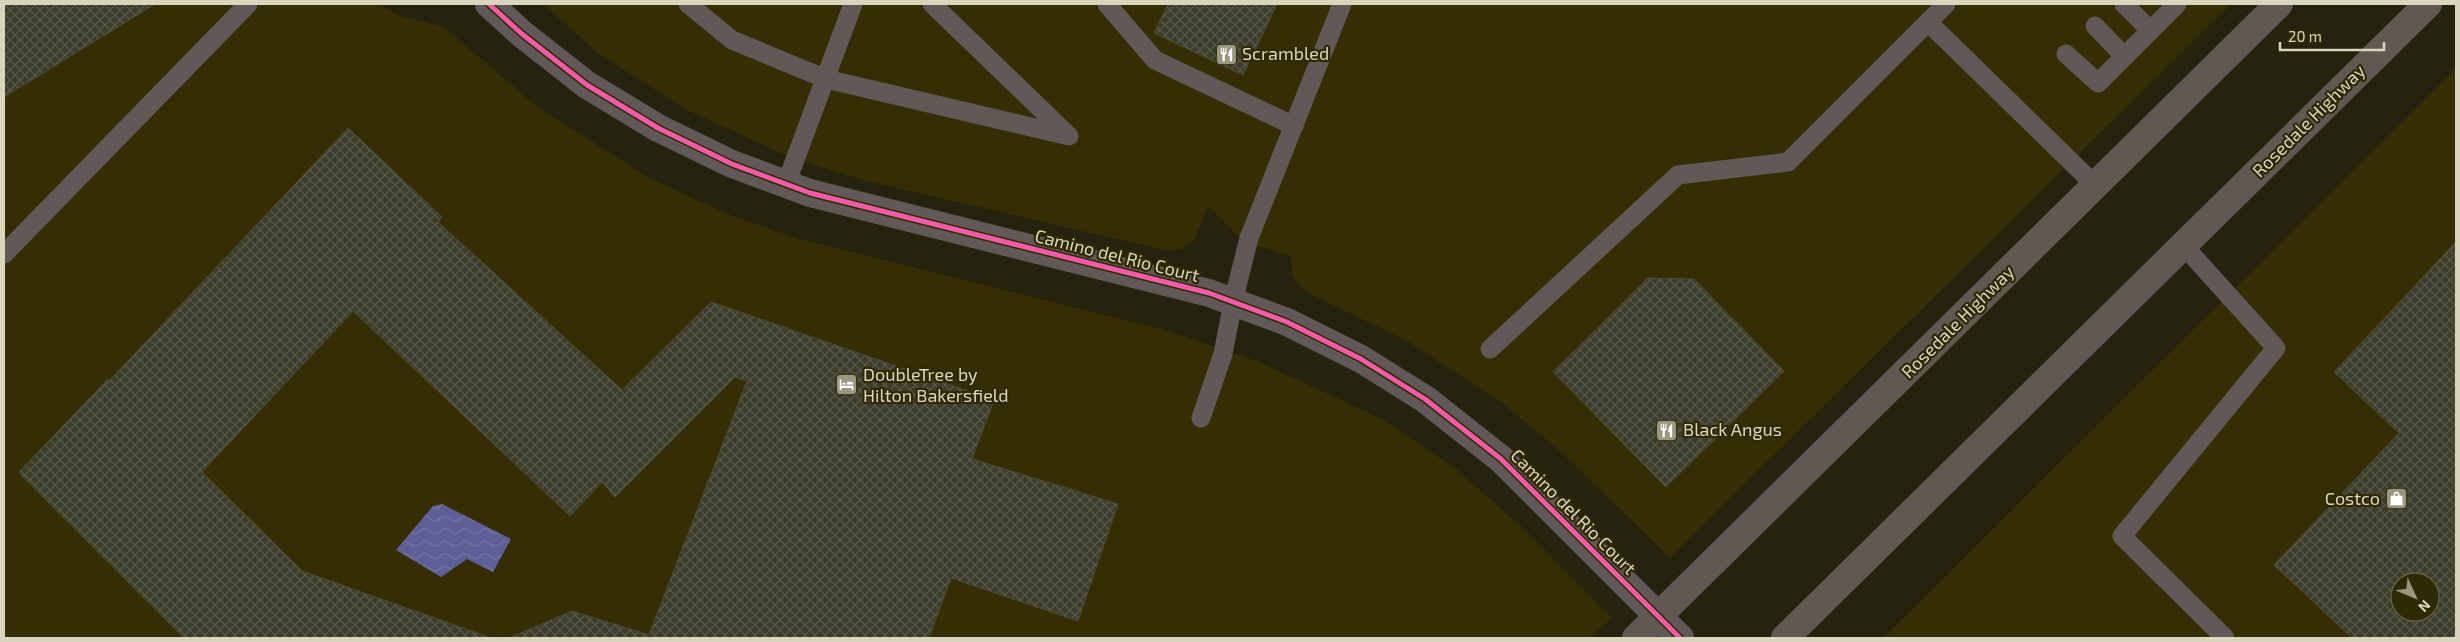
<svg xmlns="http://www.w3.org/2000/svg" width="2460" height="642" viewBox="0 0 2460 642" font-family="'Exo 2',sans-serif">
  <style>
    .built { fill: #352e04; fill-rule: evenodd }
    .water { fill: url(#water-waves) }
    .building { fill: url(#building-cross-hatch); stroke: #4b4c3a; fill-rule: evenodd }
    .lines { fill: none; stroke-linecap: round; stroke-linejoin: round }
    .service { stroke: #615958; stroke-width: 19 }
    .minor { stroke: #615958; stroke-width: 28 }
    .primary { stroke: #605853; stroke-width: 28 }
    .cycleway-casing { stroke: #2f2a04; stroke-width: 8 }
    .cycleway { stroke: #f35aa7; stroke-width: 5 }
    .labels { text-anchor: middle; stroke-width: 4.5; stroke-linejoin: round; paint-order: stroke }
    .poi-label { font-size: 18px; fill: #d9d6bd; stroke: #2f2a04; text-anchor: start }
    .street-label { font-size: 18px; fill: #d9d6bd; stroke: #2f2a04 }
  </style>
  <defs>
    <pattern id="water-waves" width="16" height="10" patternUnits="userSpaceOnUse" patternTransform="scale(1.25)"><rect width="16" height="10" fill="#5d5f96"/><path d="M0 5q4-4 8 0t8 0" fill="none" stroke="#7475a3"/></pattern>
    <pattern id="building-cross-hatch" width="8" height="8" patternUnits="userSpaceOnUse" patternTransform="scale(1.25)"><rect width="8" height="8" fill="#3c3d2b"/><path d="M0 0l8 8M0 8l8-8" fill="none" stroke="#585848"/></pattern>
  </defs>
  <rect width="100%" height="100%" fill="#25220e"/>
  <g class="built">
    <polygon points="4,4 379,4 401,16 444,27 539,108 650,178 730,215 799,239 1162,329 1260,362 1384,420 1456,469 1523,528 1612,618 1590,638 4,638"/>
    <polygon points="543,4 2231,4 1670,558 1561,452 1505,405 1407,341 1304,291 1292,276 1291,256 1244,242 1208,206 1194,241 1182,249 1169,251 866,181 791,158 685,109 598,53"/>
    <path d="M 2456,68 L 2456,638 L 1883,638 ZM 2400,582 L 2430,582 L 2430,612 L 2400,612 Z"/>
  </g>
  <polygon class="water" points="442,504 511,539 493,572 467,559 441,577 396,550 433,506"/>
  <g class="building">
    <polygon points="4,4 51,4 47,10 56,4 155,4 4,97"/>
    <polygon points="1168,4 1223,4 1267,25 1243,75 1154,33"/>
    <polygon points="1223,4 1277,4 1267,25"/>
    <polygon points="348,128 442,217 438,222 622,390 711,302 994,400 972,459 1118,504 1078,621 951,578 929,638 509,638 572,611 649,635 747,381 735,377 615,497 602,482 570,516 353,311 202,472 302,571 491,638 184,638 20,474 20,471 108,379 110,380"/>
    <path d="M 2456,242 L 2456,638 L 2352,638 L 2274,565 L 2399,433 L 2334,372 ZM 2400,582 L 2430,582 L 2430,612 L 2400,612 Z"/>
    <polygon points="1648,278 1694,279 1784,371 1666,487 1553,372"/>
  </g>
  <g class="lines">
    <g class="service">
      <polyline points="688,4 732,40 826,79 1069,136 932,4"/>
      <polyline points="1107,4 1155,60 1294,126"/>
      <polyline points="2124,4 2150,30"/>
      <polyline points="1928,22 2096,186"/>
      <polyline points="2095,26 2124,56"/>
      <polyline points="2066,54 2098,83 2177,4"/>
      <polyline points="786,184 853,4"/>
      <polyline points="2183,245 2276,348 2122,536 2225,638"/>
      <polyline points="4,254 248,4"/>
      <polyline points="1490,349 1678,175 1788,162 1946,4"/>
      <polyline points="1201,418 1223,354 1233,302 1249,238 1342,4"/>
    </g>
    <polyline class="minor" points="489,4 522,34 587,85 658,128 732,164 810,193 1209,293 1287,322 1361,359 1425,399 1501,459 1680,638"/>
    <g class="primary">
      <polyline points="1636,638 2279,4"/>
      <polyline points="1785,638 2428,4"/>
    </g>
    <defs>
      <polyline id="cycleway" points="489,4 522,34 587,85 658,128 732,164 810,193 1209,293 1287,322 1361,359 1425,399 1501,459 1680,638"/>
    </defs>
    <use href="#cycleway" class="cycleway-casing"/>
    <use href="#cycleway" class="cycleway"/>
  </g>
  <defs>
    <symbol id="restaurant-square" viewBox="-11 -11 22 22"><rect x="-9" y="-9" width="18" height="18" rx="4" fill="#9a9780" stroke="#2f2a04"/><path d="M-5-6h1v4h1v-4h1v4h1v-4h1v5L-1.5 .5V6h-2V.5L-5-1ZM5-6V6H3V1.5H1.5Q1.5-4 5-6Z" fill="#fff"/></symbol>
    <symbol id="hotel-square" viewBox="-11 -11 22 22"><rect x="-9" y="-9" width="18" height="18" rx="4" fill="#9a9780" stroke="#2f2a04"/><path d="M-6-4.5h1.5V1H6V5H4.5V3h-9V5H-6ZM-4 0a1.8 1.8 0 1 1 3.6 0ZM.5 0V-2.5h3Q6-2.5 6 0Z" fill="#fff"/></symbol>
    <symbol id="shop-square" viewBox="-11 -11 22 22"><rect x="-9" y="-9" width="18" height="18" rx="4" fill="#9a9780" stroke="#2f2a04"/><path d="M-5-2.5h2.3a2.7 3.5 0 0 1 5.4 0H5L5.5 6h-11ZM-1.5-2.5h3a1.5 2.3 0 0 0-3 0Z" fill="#fff"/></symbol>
  </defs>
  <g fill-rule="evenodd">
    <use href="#restaurant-square" x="1214" y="42" width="25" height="25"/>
    <use href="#hotel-square" x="834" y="372" width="25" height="25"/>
    <use href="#restaurant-square" x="1654" y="418" width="25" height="25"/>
    <use href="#shop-square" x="2384" y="486" width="25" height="25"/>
  </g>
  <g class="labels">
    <g class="poi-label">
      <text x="1242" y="60">Scrambled</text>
      <text x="863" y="381">DoubleTree by<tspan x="863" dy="21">Hilton Bakersfield</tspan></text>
      <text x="1683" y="436">Black Angus</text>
      <text x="2380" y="505" text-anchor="end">Costco</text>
    </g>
    <g class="street-label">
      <text transform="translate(2309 121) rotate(-45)" y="6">Rosedale Highway</text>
      <text transform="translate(1117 256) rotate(14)" y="6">Camino del Rio Court</text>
      <text transform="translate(1958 322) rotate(-45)" y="6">Rosedale Highway</text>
      <text transform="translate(1573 512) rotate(45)" y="6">Camino del Rio Court</text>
    </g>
  </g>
  <rect width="2460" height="642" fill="none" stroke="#d9d6bd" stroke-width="10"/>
  <g transform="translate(2415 597) rotate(134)"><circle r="24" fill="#2f2a04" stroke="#736f4e"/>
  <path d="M0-4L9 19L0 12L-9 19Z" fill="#9a9780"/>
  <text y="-8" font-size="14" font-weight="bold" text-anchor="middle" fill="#d9d6bd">N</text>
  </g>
  <path d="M2280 42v8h104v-8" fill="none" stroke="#d9d6bd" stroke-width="2.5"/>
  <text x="2288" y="42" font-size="15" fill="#d9d6bd" stroke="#2f2a04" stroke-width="4" paint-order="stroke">20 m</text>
</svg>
